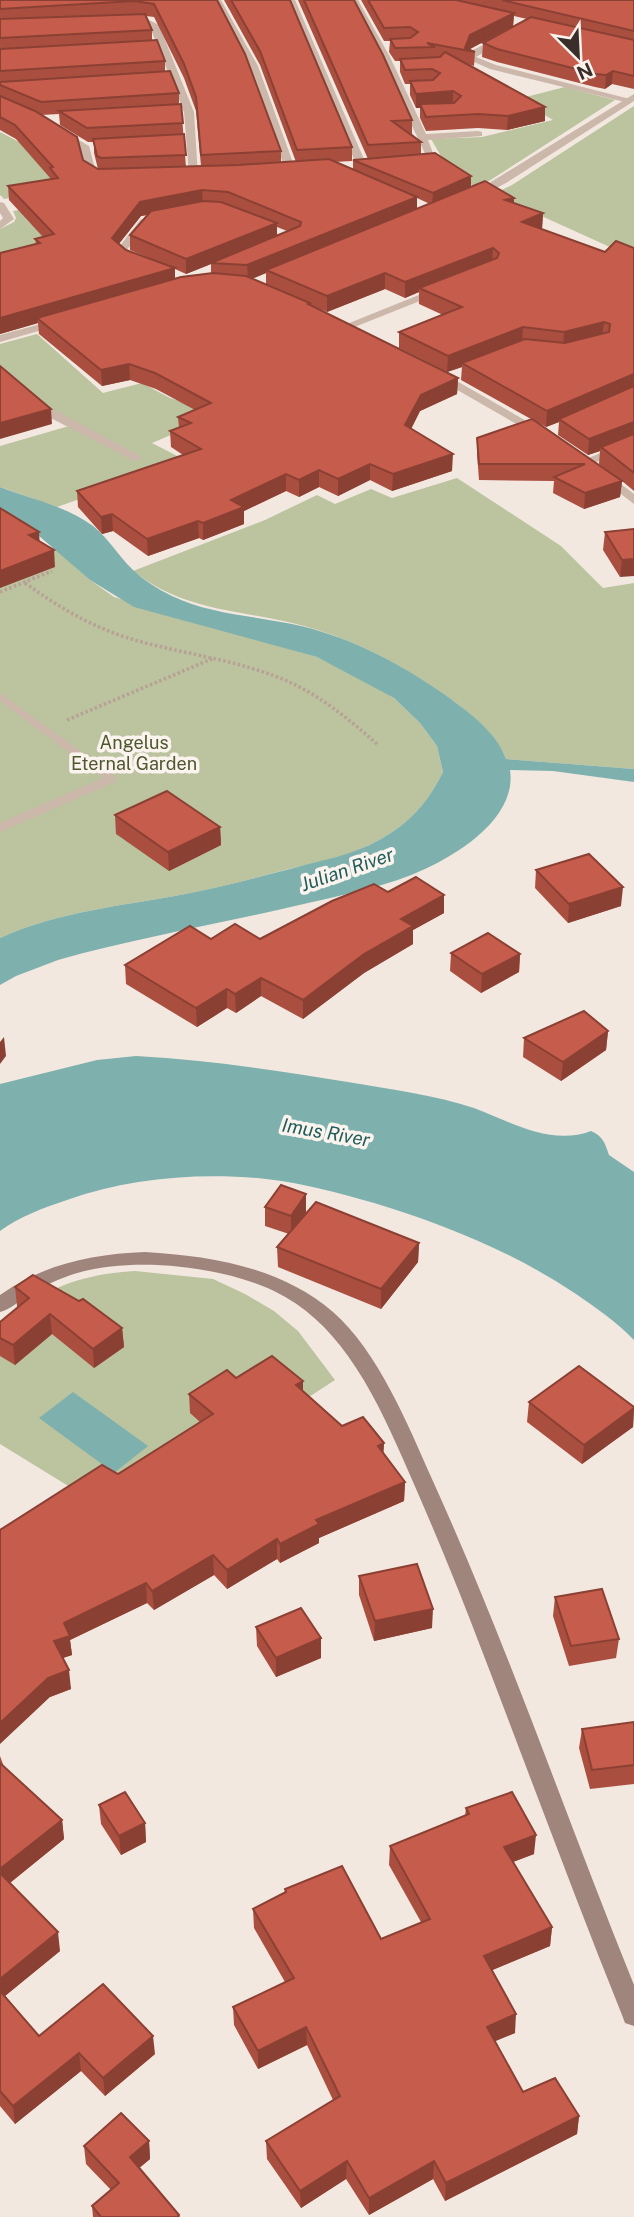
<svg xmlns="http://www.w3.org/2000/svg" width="634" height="2217" viewBox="0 0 634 2217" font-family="'Public Sans',sans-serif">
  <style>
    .green { fill: #bbc39f }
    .water { fill: #7eb1ae }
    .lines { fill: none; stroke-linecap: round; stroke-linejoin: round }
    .path { stroke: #b8a095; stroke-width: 3.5; stroke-dasharray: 2.5 2.5; stroke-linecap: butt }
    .service { fill: #ccb7ab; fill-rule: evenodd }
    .minor { fill: #ccb7ab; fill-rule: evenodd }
    .tertiary { fill: #ccb7ab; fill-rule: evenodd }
    .secondary { fill: #a0857c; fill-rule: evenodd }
    .wall { fill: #aa4f40; fill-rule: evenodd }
    .shaded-wall { fill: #8b4034 }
    .building { fill: #c65c4b; stroke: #8b4034; stroke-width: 2 }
    .labels { text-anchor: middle; stroke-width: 7; stroke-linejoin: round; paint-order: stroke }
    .park-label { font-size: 18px; fill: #4d582e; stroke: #fbf3ed }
    .water-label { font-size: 19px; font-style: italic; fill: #1f5c5a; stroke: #fbf3ed }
  </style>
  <rect width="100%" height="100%" fill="#f3e8e0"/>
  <g class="green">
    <polygon points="565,87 615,100 478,188 452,175 431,139 482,137 553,120 518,99"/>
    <polygon points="634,106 634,258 493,194 512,185"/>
    <polygon points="0,132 44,155 40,165 61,189 4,199 0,195"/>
    <polygon points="72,201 79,242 0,262 0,229 14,222 16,218 13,211"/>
    <polygon points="37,334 103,393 142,383 170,398 220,414 152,443 187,461 57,507 0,487 0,446 76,424 59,415 0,370 0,344"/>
    <path d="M 457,478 L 561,546 L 603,588 L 634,583 L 634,769 L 506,759 C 497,735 472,715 452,700 C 406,667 359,641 304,626 C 241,609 187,613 133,571 L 265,520 L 317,495 L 335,504 L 371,489 L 392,498 Z"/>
    <path d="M 54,547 L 90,580 L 114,597 L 317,657 L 352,674 L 394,698 L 420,723 L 437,746 L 443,772 C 428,802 410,823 379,840 C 352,856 319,862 289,869 C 254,878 220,888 185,894 C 123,906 59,911 0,938 L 0,570 Z"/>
    <path d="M 135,1271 L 213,1279 L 245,1294 L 274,1311 L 298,1331 L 335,1380 L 122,1519 L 0,1444 L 0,1335 C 11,1324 23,1309 36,1300 C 65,1280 101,1273 135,1271 Z"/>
  </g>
  <g class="water">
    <path d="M 0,487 C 31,499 66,506 93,526 C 109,539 118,555 132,569 C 143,580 158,589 172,596 C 211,615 259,616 301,626 C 355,639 403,665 448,697 C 470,713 497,733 506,759 L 634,769 L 634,782 L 553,771 L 510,770 C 517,816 462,852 425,869 C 389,886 347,894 308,903 C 225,923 140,937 58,960 L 16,976 L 0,985 L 0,938 C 59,911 123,906 185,894 C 222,887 258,877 294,868 C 323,860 353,855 379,840 C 410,823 428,802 443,772 L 437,746 L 420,723 L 394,698 L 317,657 L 134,607 L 90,580 L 31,529 L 0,515 Z"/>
    <path d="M 136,1056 C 210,1060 281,1071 354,1083 C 394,1090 434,1095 474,1108 C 511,1122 551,1146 591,1131 C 603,1136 605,1143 609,1155 L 634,1172 L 634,1340 C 617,1322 596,1308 576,1294 C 513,1252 446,1225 374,1203 C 338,1193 303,1183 266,1179 C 201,1172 128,1178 67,1200 C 44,1208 20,1216 0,1231 L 0,1084 L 97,1060 Z"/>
    <polygon points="73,1392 148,1446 114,1473 39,1418"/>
  </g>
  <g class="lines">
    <g class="path">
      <path d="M 25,583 C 57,606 90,626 128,638 C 180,654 237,659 287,681 C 321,696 350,720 378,745"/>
      <polyline points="0,592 52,571"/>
      <polyline points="67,720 214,658"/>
    </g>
    <polygon class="service" points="0,693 115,776 115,782 0,832 0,823 103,778 0,701"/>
    <g class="minor">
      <polygon points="213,0 221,0 258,66 296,171 295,173 286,171 248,66"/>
      <polygon points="287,0 295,0 367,166 366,168 357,166"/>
      <polygon points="350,0 358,0 390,57 426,134 478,131 482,132 482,136 428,140 436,161 431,164 413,164 413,160 427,158 380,57"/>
      <polygon points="143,17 159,25 194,112 198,176 189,174 184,112 150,27 121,20 126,17"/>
      <polygon points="503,35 506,36 506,40 476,57 496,65 634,100 629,103 490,69 465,58 471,51"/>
      <polygon points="56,130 62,130 89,146 96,172 107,176 107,180 87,176 80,149 56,134"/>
      <polygon points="0,202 4,203 14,219 0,229 0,221 3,218 0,213"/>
      <polygon points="141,219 150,221 126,251 137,261 132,264 115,252"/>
      <polygon points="441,286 447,289 445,291 347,330 337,328"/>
      <polygon points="0,370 47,406 142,457 140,460 132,460 39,412 0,380"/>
      <polygon points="634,439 634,447 589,465 585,466 579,462"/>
    </g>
    <g class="tertiary">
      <polygon points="634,94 634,101 506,183 477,198 468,196"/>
      <polygon points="59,319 63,320 63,324 0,342 0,335"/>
      <polygon points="433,372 441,372 549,434 539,437 433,376"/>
      <polygon points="604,471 634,494 634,504 600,478 600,472"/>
    </g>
    <path class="secondary" d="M 145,1252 C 211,1256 281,1267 333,1312 C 378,1351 408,1425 432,1479 C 507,1644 566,1817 634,1985 L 634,2026 L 625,2023 L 622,2015 C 569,1883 520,1749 469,1617 C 448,1563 426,1511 403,1459 C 387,1423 371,1388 348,1356 C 328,1328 305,1306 274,1291 C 219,1265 126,1255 68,1276 C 54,1281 41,1287 28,1295 C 19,1301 11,1309 0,1312 L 0,1295 C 44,1264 92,1254 145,1252 Z"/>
  </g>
  <g class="wall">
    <path d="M 0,0 L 217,0 L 281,151 L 281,163 L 296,162 L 260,65 L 224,0 L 290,0 L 352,147 L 352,161 L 334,162 L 353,170 L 353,160 L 368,159 L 298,0 L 354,0 L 412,120 L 412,134 L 421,142 L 421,154 L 471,187 L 514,198 L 514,203 L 543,213 L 542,229 L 541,229 L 605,252 L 634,248 L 634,491 L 622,481 L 620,497 L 584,509 L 553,493 L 554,481 L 479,480 L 477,454 L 477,438 L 531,419 L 461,380 L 462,367 L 447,372 L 399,348 L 399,332 L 443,315 L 419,304 L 419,292 L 405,298 L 385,289 L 327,312 L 310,305 L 458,378 L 457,394 L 420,411 L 411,429 L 452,471 L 392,491 L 370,480 L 338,496 L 319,487 L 299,497 L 286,491 L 244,511 L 244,524 L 203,540 L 199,538 L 148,556 L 113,531 L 102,534 L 78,507 L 77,491 L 183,455 L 171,447 L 170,431 L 179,428 L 178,417 L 195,410 L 156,389 L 130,380 L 102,386 L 39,334 L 38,323 L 0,334 L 36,244 L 35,239 L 43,237 L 9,200 L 8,186 L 51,179 L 16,139 L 0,130 ZM 146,16 L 154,17 L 184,78 L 196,111 L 201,166 L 186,167 L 181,104 L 179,104 L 179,93 L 165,72 L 165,61 L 152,41 L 152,30 ZM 59,114 L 60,125 L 88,142 L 94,142 L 94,153 L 98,169 L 83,160 L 41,115 ZM 417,198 L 430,204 L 417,209 ZM 147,215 L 130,235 L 130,250 L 149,258 L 126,250 L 119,244 L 141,216 ZM 277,227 L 287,231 L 277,235 ZM 211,264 L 211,274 L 175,279 L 175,269 L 186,274 ZM 266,273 L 266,285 L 252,279 ZM 559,422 L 558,435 L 588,455 L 600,451 L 599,464 L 613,475 L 539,423 L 546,427 Z"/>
    <polygon points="361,0 634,0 634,89 612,84 605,89 595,87 497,62 482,57 483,43 527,19 514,16 513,26 470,49 469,50 475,52 474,66 467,64 545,121 507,130 478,128 426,131 420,118 420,108 416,108 410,95 410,84 405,84 400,72 400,61 395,61 389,52 390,41 384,41"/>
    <polygon points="634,529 620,577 603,550 605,532"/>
    <polygon points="115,815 220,827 221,845 169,871 116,834"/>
    <polygon points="536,870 621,906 568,923 535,888"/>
    <polygon points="388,892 444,913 413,930 413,944 364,973 303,1019 261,996 236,1013 227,1008 197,1027 126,984 125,965 211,939 260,939"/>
    <polygon points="451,953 520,954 519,972 481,993 450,971"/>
    <polygon points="608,1031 606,1050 561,1081 523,1057 524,1038"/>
    <polygon points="306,1194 306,1213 419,1243 418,1262 381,1309 278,1267 277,1247 289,1234 265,1226 265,1207"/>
    <polygon points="15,1287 122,1328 124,1347 94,1368 52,1334 15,1365 0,1356 0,1322 18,1307 17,1306"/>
    <polygon points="236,1378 303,1391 342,1426 384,1443 383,1453 405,1482 404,1501 319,1538 319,1543 280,1563 277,1559 227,1589 214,1575 154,1610 147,1603 70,1640 72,1655 63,1658 71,1689 50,1697 118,1474 200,1422 190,1413 189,1394"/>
    <polygon points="529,1402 634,1407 633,1427 582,1464 527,1422"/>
    <polygon points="359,1576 432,1628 374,1641 359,1595"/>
    <polygon points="555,1597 619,1639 616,1658 569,1666 553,1616"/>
    <polygon points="256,1627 321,1638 321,1658 276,1677 257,1646"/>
    <polygon points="634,1722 634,1784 590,1789 579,1748 582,1729"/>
    <polygon points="0,1756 4,1767 62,1820 64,1839 10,1883 60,1951 5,1996 39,2036 155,2054 105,2096 81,2071 15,2124 0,2106"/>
    <polygon points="99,1805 145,1823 146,1842 121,1855 101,1824"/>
    <polygon points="466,1808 534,1854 513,1862 552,1927 550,1946 492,1970 515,2033 495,2041 523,2092 579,2116 577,2134 445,2201 433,2179 369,2215 346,2179 301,2208 267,2159 266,2141 333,2100 307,2045 258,2069 234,2025 233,2007 285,1982 254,1928 253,1909 285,1893 285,1889 381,1939 421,1922 389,1865 390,1846 465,1816"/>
    <polygon points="149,2141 150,2159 139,2168 179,2215 180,2217 93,2217 92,2206 111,2190 86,2164 84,2146"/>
  </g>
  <g class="shaded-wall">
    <polygon points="514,13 513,26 470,49 469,51 465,48 470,35"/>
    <polygon points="613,71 612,84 605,89 606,75"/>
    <polygon points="453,91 453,105 420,104 420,108 416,108 416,94"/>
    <polygon points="545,107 545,121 507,130 508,116"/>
    <polygon points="471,176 471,188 432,205 433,193"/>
    <polygon points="202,190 203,204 141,216 112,252 112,238 140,202"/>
    <polygon points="417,197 417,211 266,270 266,273 248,280 247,265"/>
    <polygon points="514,198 513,213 505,200"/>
    <polygon points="543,213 542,229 521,238 522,222"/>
    <polygon points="277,223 277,238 211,263 211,264 186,274 186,259"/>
    <polygon points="493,248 492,264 419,288 419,292 405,298 405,282"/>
    <polygon points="175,268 175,283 37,318 38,323 0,334 0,318"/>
    <polygon points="385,273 385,289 327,312 327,296"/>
    <polygon points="604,322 602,338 563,348 564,332"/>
    <polygon points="523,327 522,344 462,363 462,367 447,372 448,356"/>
    <polygon points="129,364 130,380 102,386 101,370"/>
    <polygon points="634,374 634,390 559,419 559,422 546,427 547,411"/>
    <polygon points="458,378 457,394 420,411 405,441 405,425 421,395"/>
    <polygon points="51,409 52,424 0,439 0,444 0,423"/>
    <polygon points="634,422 634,438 601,447 600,451 588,455 589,439"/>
    <polygon points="453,454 452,471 392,491 393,474"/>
    <polygon points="370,464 370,480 338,496 338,479"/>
    <polygon points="319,470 319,487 299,497 299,480"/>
    <polygon points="286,474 286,491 244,511 244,524 203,540 203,523 231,500"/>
    <polygon points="622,481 620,497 584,509 585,493"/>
    <polygon points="112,514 113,531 102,534 101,517"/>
    <polygon points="198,521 199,538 148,556 147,539"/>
    <polygon points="39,532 40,549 29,535"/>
    <polygon points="54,550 55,567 0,588 0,571"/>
    <polygon points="634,559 634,576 620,577 622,560"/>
    <polygon points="220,827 221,845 169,871 168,852"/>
    <polygon points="623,887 621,906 568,923 569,904"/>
    <polygon points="444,895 444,913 413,930 413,944 364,973 303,1019 303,1000 401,919"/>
    <polygon points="520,954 519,972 481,993 482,974"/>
    <polygon points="261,978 261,996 236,1013 235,994"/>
    <polygon points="227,989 227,1008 197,1027 196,1008"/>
    <polygon points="608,1031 606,1050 561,1081 563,1062"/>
    <polygon points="4,1037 6,1056 0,1064 0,1042"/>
    <polygon points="306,1194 306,1213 291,1235 291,1216"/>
    <polygon points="419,1243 418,1262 381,1309 381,1289"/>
    <polygon points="50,1314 52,1334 15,1365 13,1345"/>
    <polygon points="122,1328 124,1347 94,1368 93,1349"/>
    <polygon points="303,1381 303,1401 296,1385"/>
    <polygon points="634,1408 633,1427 582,1464 584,1445"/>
    <polygon points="384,1443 383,1462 378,1446"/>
    <polygon points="405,1482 404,1501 319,1538 319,1543 280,1563 280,1544 316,1520"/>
    <polygon points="277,1539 277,1559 227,1589 227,1570"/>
    <polygon points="213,1555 214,1575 154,1610 152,1591"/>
    <polygon points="146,1583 147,1603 70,1640 72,1655 56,1660 54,1641 64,1623"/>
    <polygon points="433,1609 432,1628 374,1641 375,1621"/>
    <polygon points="321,1638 321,1658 276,1677 276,1658"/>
    <polygon points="69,1670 71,1689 50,1697 0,1744 0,1723 48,1678"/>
    <polygon points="62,1820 64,1839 1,1890 0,1869"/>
    <polygon points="145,1823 146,1842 121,1855 119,1836"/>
    <polygon points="536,1835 534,1854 502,1866 504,1847"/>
    <polygon points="552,1927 550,1946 483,1974 484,1956"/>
    <polygon points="58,1932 60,1951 0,2000 0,1979"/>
    <polygon points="516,2014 515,2033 486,2045 487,2027"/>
    <polygon points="306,2027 307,2045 258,2069 258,2051"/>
    <polygon points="153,2036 155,2054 105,2096 103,2078"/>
    <polygon points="79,2053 81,2071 15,2124 13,2106"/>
    <polygon points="579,2116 577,2134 445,2201 446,2183"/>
    <polygon points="149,2141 150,2159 131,2175 130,2157"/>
    <polygon points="347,2161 346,2179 301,2208 300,2191"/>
    <polygon points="434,2161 433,2179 369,2215 369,2198"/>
  </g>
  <g class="building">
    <polygon points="0,0 217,0 245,54 281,151 201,155 196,97 184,64 154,4 134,1 0,9"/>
    <polygon points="231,0 290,0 352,147 297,150 260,51"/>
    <polygon points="304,0 354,0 383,55 412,120 392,121 421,142 368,145"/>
    <polygon points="368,0 456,0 514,13 470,35 465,48 475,52 427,43 435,47 395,48 390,39 410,38 418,32 410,27 384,28"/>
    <polygon points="502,0 634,0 634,31"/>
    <polygon points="145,14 152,30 0,38 0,19"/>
    <polygon points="531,17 634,40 634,76 613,71 606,75 596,74 497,49 483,43"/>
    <polygon points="157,40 165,61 0,71 0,49"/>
    <polygon points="445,52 545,107 508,116 478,114 426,117 420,104 454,103 461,96 453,91 416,94 410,81 433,80 440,73 432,69 405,70 400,59 440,57"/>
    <polygon points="170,71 179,93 41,102 0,85 0,82"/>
    <polygon points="0,96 35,111 77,137 83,160 98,169 238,165 329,159 417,197 247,265 211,263 300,226 301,222 228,192 202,190 140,202 112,238 126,250 175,268 0,318 0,253 40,243 35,239 54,234 8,186 58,178 50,168 53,167 15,125 0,117"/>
    <polygon points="181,104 183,123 87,128 59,111"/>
    <polygon points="184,134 186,155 101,158 97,156 93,139"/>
    <polygon points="435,153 471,176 433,193 353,160"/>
    <polygon points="485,181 514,198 505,200 543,213 522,222 605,252 616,241 634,248 634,374 547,411 462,363 525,339 565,343 609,332 610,324 604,322 564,332 523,327 448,356 399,332 462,307 419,288 497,258 499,253 493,248 405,282 385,273 327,296 266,270"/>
    <polygon points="203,201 221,202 277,223 186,259 130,235 151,211"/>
    <polygon points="213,273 246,276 310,303 308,304 458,378 421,395 405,425 453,454 393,474 370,464 338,479 319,470 299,480 286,474 231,500 244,507 203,523 198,521 147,539 112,514 101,517 77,491 201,449 170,431 191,423 178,417 211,403 155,373 129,364 101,370 37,318 181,277"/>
    <polygon points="0,366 51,409 0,423"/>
    <polygon points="634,386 634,422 589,439 559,419"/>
    <polygon points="532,419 622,481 585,493 554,477 585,464 479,464 477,438"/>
    <polygon points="634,434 634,473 601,447"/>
    <polygon points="0,508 39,532 29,535 54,550 0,571"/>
    <polygon points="634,529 634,559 622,560 605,532"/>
    <polygon points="167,791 220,827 168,852 115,815"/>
    <polygon points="589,854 623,887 569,904 536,870"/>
    <polygon points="416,877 444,895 401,919 413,926 364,954 303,1000 261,978 235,994 227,989 196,1008 125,965 190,926 211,939 235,924 260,939 332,901 374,884 388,892"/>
    <polygon points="488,933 520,954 482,974 451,953"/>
    <polygon points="584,1011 608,1031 563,1062 524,1038"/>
    <polygon points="281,1185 306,1194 291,1216 265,1207"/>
    <polygon points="316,1202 419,1243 381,1289 277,1247"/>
    <polygon points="33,1275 79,1301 83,1299 122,1328 93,1349 50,1314 13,1345 0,1338 0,1322 29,1298 15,1287"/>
    <polygon points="272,1356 303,1381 296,1385 342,1426 363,1417 384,1443 378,1446 405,1482 316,1520 319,1524 280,1544 277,1539 227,1570 213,1555 152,1591 146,1583 64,1623 70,1636 54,1641 69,1670 48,1678 0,1723 0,1530 102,1465 118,1474 213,1414 189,1394 227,1370 236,1378"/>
    <polygon points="579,1366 634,1407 634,1408 584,1445 529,1402"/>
    <polygon points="417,1564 433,1609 375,1621 359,1576"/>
    <polygon points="602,1589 619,1639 571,1646 555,1597"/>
    <polygon points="301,1608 321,1638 276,1658 256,1627"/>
    <polygon points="634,1722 634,1765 592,1770 582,1729"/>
    <polygon points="0,1763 62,1820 0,1869"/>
    <polygon points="125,1792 145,1823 119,1836 99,1805"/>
    <polygon points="512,1792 536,1835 504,1847 552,1927 484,1956 516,2014 487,2027 523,2092 555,2078 579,2116 446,2183 434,2161 369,2198 347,2161 300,2191 266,2141 340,2096 306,2027 258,2051 233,2007 294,1978 253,1909 286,1892 285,1889 342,1866 381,1939 430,1919 390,1846 469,1814 466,1808"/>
    <polygon points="0,1873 58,1932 0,1979"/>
    <polygon points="103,1984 153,2036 103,2078 79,2053 13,2106 0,2091 0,1991 39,2036"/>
    <polygon points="121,2113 149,2141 130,2157 179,2215 177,2217 101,2217 92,2206 119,2183 84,2146"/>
  </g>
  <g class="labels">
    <g class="park-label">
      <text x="134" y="749">Angelus<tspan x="134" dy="21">Eternal Garden</tspan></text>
    </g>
    <g class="water-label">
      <text transform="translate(347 869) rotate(-19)" y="7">Julian River</text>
      <text transform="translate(326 1132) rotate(10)" y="7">Imus River</text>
    </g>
  </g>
  <g transform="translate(578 56) rotate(156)" stroke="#fbf3ed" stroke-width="5" paint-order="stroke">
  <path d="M0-5L12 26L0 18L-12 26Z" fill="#3a2e2a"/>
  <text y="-10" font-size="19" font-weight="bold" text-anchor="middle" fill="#3a2e2a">N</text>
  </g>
</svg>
